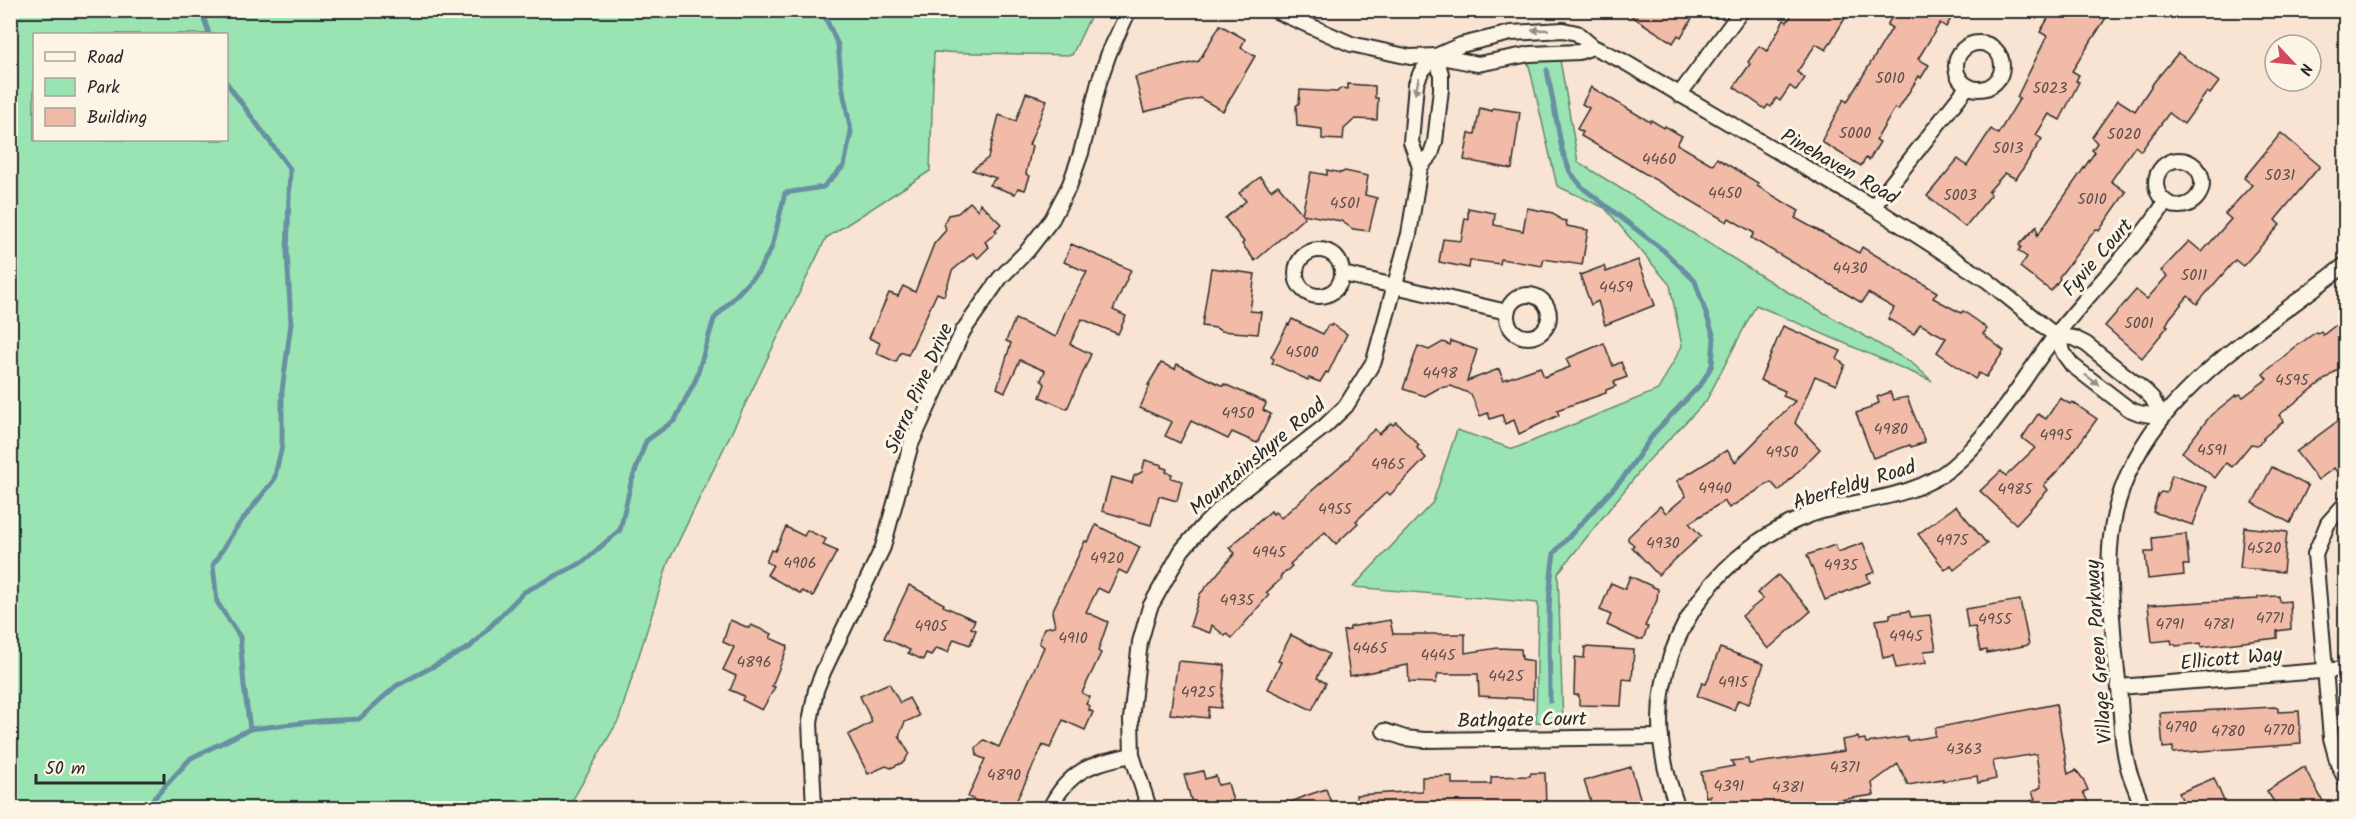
<svg xmlns="http://www.w3.org/2000/svg" width="2356" height="819" viewBox="0 0 2356 819" font-family="Kalam,sans-serif">
  <style>
    .green { fill: #9ae4b3; stroke: #62886f; stroke-width: 1.5; fill-rule: evenodd }
    .lines { fill: none; stroke-linecap: round; stroke-linejoin: round }
    .stream { stroke: #678fa2; stroke-width: 5 }
    .building { fill: #f2bba8; stroke: #2b2b2b; stroke-width: 1.5 }
    .street-casing { stroke: #2b2b2b; stroke-width: 18 }
    .street { stroke: #fcf5e5; stroke-width: 14 }
    .oneway { fill: #949088 }
    .labels { text-anchor: middle; stroke-width: 6; stroke-linejoin: round; paint-order: stroke }
    .number-label { font-size: 16px; fill: #5d4f4a }
    .street-label { font-size: 20px; fill: #2b2b2b; stroke: #fcf5e5 }
  </style>
  <rect width="100%" height="100%" fill="#f9e4d3"/>
  <filter id="ink" filterUnits="userSpaceOnUse"><feTurbulence type="fractalNoise" baseFrequency=".0167" numOctaves="2"/><feDisplacementMap in="SourceGraphic" scale="12" xChannelSelector="R" yChannelSelector="G"/><feConvolveMatrix kernelMatrix="1 2 1 2 8 2 1 2 1" color-interpolation-filters="sRGB"/></filter>
  <g filter="url(#ink)">
    <g class="green">
      <path d="M 10,11 L 11,10 L 1093,11 L 1072,55 L 934,52 L 930,171 L 826,238 L 668,563 L 619,719 L 568,808 L 11,808 ZM 34,34 L 226,34 L 226,140 L 34,140 Z"/>
      <polygon points="1560,60 1578,162 1779,287 1912,363 1932,381 1756,305 1706,401 1648,461 1558,573 1563,724 1536,722 1538,603 1353,587 1433,502 1457,430 1513,449 1658,390 1682,346 1670,285 1605,208 1557,186 1528,61"/>
    </g>
    <g class="lines">
      <g class="stream">
        <polyline points="201,10 209,34"/>
        <path d="M 1547,70 L 1562,149 L 1570,172 L 1583,188 L 1663,250 L 1695,281 L 1714,337 L 1712,365 L 1702,383 L 1655,432 L 1623,478 L 1554,553 C 1546,602 1550,652 1550,701"/>
        <polyline points="226,82 290,169 287,252 291,323 282,391 282,446 274,480 236,528 213,565 217,602 240,637 244,686 250,729"/>
        <polyline points="145,808 191,758 250,729 319,721 359,719 396,686 470,647 524,592 583,562 620,530 631,483 646,441 675,420 696,379 714,319 758,272 772,247 785,193 823,187 844,166 851,132 842,85 838,45 822,10"/>
      </g>
    </g>
    <g class="building">
      <polygon points="1622,10 1697,10 1681,37 1678,35 1673,43"/>
      <polygon points="1803,10 1850,10 1826,50 1816,44 1797,72 1805,78 1796,91 1790,86 1780,101 1776,98 1771,107 1768,105 1765,109 1734,87 1750,64 1748,62 1759,46 1767,51 1784,20 1787,22 1794,11 1799,15"/>
      <polygon points="1896,10 1956,10 1946,27 1940,23 1918,59 1929,65 1921,78 1919,76 1898,110 1895,108 1876,140 1880,142 1869,160 1866,158 1861,166 1822,142 1822,140 1844,99 1847,102 1892,28 1887,25"/>
      <polygon points="2053,10 2065,15 2068,10 2111,10 2072,71 2079,75 2076,81 2079,82 2060,120 2049,114 2036,135 2042,139 2016,179 2005,173 1988,192 1991,195 1965,227 1927,196 1958,159 1967,166 1991,129 1998,134 2020,98 2017,97 2047,36 2040,32"/>
      <polygon points="1220,25 1245,39 1241,48 1255,56 1223,111 1200,98 1144,112 1135,77 1199,61"/>
      <polygon points="2178,53 2219,82 2210,94 2207,92 2184,124 2169,113 2141,151 2135,146 2111,181 2126,192 2099,231 2096,229 2059,277 2060,279 2051,291 2020,267 2027,257 2018,251 2021,247 2019,245 2037,226 2037,236 2095,152 2092,150 2097,143 2092,137 2118,100 2135,111 2154,82"/>
      <polygon points="1348,84 1375,86 1375,98 1378,98 1377,120 1355,119 1344,129 1343,140 1322,139 1322,129 1297,126 1296,106 1299,103 1300,90 1337,92 1341,88 1348,89"/>
      <polygon points="1591,87 1650,122 1651,120 1664,128 1665,126 1682,136 1677,144 1713,165 1717,158 1758,183 1757,186 1799,211 1795,218 1859,253 1862,247 1937,292 1933,298 1961,313 1963,311 1979,322 1987,329 1983,334 2004,351 1986,377 1979,373 1975,379 1937,352 1946,338 1920,324 1914,334 1888,319 1894,308 1868,293 1862,303 1751,238 1754,233 1729,218 1727,222 1581,136 1583,132 1577,129 1589,108 1582,104"/>
      <polygon points="1026,93 1047,100 1029,145 1032,146 1026,174 1030,176 1025,190 1018,188 1015,194 989,185 996,178 972,170 988,158 999,115 1016,121"/>
      <polygon points="1480,108 1492,111 1493,108 1520,112 1512,169 1464,160 1469,133 1475,134"/>
      <polygon points="2281,133 2320,166 2275,220 2280,225 2243,266 2235,260 2197,304 2188,296 2170,318 2166,325 2168,326 2142,358 2105,326 2136,290 2147,299 2167,276 2161,271 2189,241 2202,252 2231,219 2225,214 2252,185 2244,178"/>
      <polygon points="1327,170 1341,173 1345,171 1368,176 1365,195 1377,198 1369,231 1353,229 1341,221 1302,214 1311,172 1327,175"/>
      <polygon points="1260,177 1271,190 1278,185 1305,217 1255,261 1242,244 1244,242 1225,218 1246,201 1239,193"/>
      <polygon points="970,202 978,210 980,203 1001,224 995,230 997,232 985,242 989,247 978,258 973,253 952,271 944,296 937,293 908,355 901,352 896,362 876,353 880,343 869,338 889,293 898,296 903,286 915,292 934,244 946,230 944,223 948,215 958,213"/>
      <polygon points="1468,208 1495,213 1494,225 1523,231 1527,208 1553,213 1561,220 1566,221 1567,226 1588,230 1582,265 1544,259 1542,266 1501,259 1500,264 1470,260 1469,268 1439,262 1443,239 1461,241 1465,218 1468,219"/>
      <polygon points="1071,244 1131,270 1113,310 1126,316 1118,334 1082,319 1070,344 1091,354 1067,409 1040,397 1045,384 1041,380 1045,371 1020,360 1005,392 997,388 1011,343 1006,341 1015,319 1056,337 1065,312 1087,272 1064,262"/>
      <polygon points="1638,260 1655,305 1605,325 1598,301 1591,305 1580,275 1604,266 1606,272"/>
      <polygon points="1211,268 1255,274 1250,311 1261,312 1258,334 1221,331 1216,328 1202,326"/>
      <polygon points="2346,317 2346,363 2279,415 2284,421 2263,438 2264,439 2257,445 2251,444 2232,467 2226,463 2215,478 2182,452 2211,415 2236,395 2237,396 2240,394 2243,397 2267,379 2263,374 2294,348 2316,332 2318,333 2321,331 2323,335"/>
      <polygon points="1292,319 1323,334 1328,325 1331,326 1332,324 1347,334 1328,373 1326,372 1320,382 1309,378 1308,380 1272,363 1274,359 1271,357 1288,324 1289,325"/>
      <polygon points="1783,326 1841,351 1837,359 1845,365 1836,385 1815,376 1795,423 1820,449 1779,491 1771,482 1729,508 1724,501 1689,523 1701,536 1658,575 1632,547 1634,545 1628,540 1628,537 1660,506 1666,513 1686,496 1677,481 1727,450 1735,462 1795,401 1783,396 1785,391 1760,380"/>
      <polygon points="1451,341 1477,350 1467,381 1499,369 1503,380 1540,367 1544,377 1570,367 1566,359 1604,343 1613,366 1621,362 1627,377 1614,382 1616,386 1606,390 1606,393 1557,410 1559,415 1519,434 1514,420 1505,424 1502,415 1490,419 1488,413 1480,416 1471,394 1451,386 1439,388 1425,396 1403,389 1418,346 1429,350 1443,342 1450,345"/>
      <polygon points="1161,363 1175,369 1177,364 1223,386 1224,384 1265,402 1266,404 1263,410 1271,414 1257,443 1232,432 1228,439 1191,421 1180,443 1165,436 1172,422 1140,408 1150,385 1148,385"/>
      <polygon points="1890,392 1893,400 1907,397 1925,442 1911,447 1910,445 1873,458 1856,413 1871,408 1871,406 1879,403 1877,397"/>
      <polygon points="2060,398 2070,404 2072,402 2097,419 2065,463 2044,485 2048,490 2016,524 1980,491 2001,471 2006,476 2035,448 2022,438 2038,414 2046,419"/>
      <polygon points="2346,415 2346,464 2336,471 2334,468 2318,480 2296,452"/>
      <polygon points="1396,422 1419,445 1417,448 1426,458 1390,495 1387,492 1356,521 1358,523 1336,544 1325,532 1290,564 1292,566 1280,577 1281,579 1266,593 1269,595 1232,638 1227,634 1225,636 1212,625 1210,633 1190,626 1200,594 1235,553 1229,548 1271,511 1273,514 1275,512 1281,518 1349,458 1354,449 1367,436 1375,429 1379,434 1391,423 1393,425"/>
      <polygon points="1145,460 1162,465 1161,467 1167,469 1166,472 1172,474 1171,478 1182,481 1177,501 1159,496 1151,525 1102,511 1111,477 1132,483 1134,476 1142,472"/>
      <polygon points="2272,467 2308,486 2290,523 2253,503"/>
      <polygon points="2172,475 2207,487 2193,525 2153,512 2158,495 2161,492 2166,493"/>
      <polygon points="1956,506 1987,544 1954,570 1951,565 1945,570 1918,534"/>
      <polygon points="1096,525 1140,547 1127,574 1119,570 1108,593 1098,588 1086,612 1108,622 1098,651 1101,653 1082,693 1090,697 1086,704 1090,706 1089,710 1093,712 1085,730 1063,720 1050,748 1043,745 1013,808 992,808 968,797 985,759 977,756 976,748 984,740 999,747 1044,647 1039,643 1042,633 1044,628 1055,626 1052,612 1085,541 1088,542"/>
      <polygon points="786,527 804,536 807,530 826,539 823,545 837,551 813,596 802,591 801,594 767,575 773,565 766,562 771,550 775,551"/>
      <polygon points="2244,527 2287,532 2283,572 2240,568"/>
      <polygon points="2186,534 2189,565 2183,565 2184,575 2148,579 2145,552 2153,552 2152,538"/>
      <polygon points="1863,543 1875,572 1867,575 1870,582 1825,600 1807,555 1835,545 1838,552"/>
      <polygon points="1778,575 1811,611 1768,649 1742,616 1763,599 1757,593"/>
      <polygon points="1630,576 1658,589 1657,600 1645,626 1648,627 1643,639 1637,639 1607,625 1611,615 1600,610 1611,583 1625,589"/>
      <polygon points="909,585 944,604 943,606 975,620 971,628 976,630 970,645 954,639 948,652 936,648 931,655 926,653 923,660 908,653 910,650 884,638"/>
      <polygon points="2279,596 2280,602 2290,601 2291,629 2277,631 2277,638 2201,647 2201,643 2176,646 2175,644 2172,644 2171,640 2152,642 2148,605 2258,599 2258,597"/>
      <polygon points="2020,600 2029,645 1987,653 1987,650 1980,651 1975,627 1968,628 1965,609"/>
      <polygon points="1909,611 1911,617 1930,615 1936,650 1924,651 1926,663 1896,668 1893,656 1883,658 1876,620 1890,618 1890,614"/>
      <polygon points="730,620 749,628 751,625 772,634 770,638 788,646 772,686 775,687 762,710 742,700 744,696 730,690 736,676 723,670 734,647 723,642"/>
      <polygon points="1390,620 1393,634 1465,634 1465,653 1498,648 1521,649 1522,659 1533,661 1533,699 1479,696 1478,674 1438,674 1436,683 1409,682 1408,665 1350,676 1343,631 1350,630 1350,627"/>
      <polygon points="1291,635 1329,654 1317,678 1326,683 1312,710 1268,689 1281,662 1278,661"/>
      <polygon points="1585,647 1634,650 1632,680 1623,679 1621,706 1579,705 1579,695 1574,695 1575,657 1584,658"/>
      <polygon points="1720,648 1764,664 1749,704 1738,700 1734,710 1697,696 1702,683 1706,684"/>
      <polygon points="1178,661 1225,665 1221,708 1209,707 1208,718 1170,714"/>
      <polygon points="889,683 900,703 909,698 919,716 905,722 899,736 909,753 904,762 891,768 886,766 868,774 848,735 872,722 860,696"/>
      <polygon points="2056,704 2068,774 2076,770 2083,779 2088,790 2083,792 2091,808 2018,808 2035,799 2032,792 2041,787 2036,754 1993,761 1996,779 1978,783 1977,776 1943,781 1943,779 1908,785 1898,764 1872,783 1874,795 1783,808 1711,808 1710,796 1706,797 1701,772 1734,766 1731,761 1748,759 1749,764 1844,751 1842,740 1858,737 1859,740 1865,739 1866,743 1907,737 1908,741 1935,736 1935,728"/>
      <polygon points="2274,707 2278,708 2278,712 2299,711 2301,744 2173,753 2173,747 2163,748 2160,713"/>
      <polygon points="1631,767 1643,808 1593,808 1584,781"/>
      <polygon points="2304,767 2324,803 2315,808 2278,808 2267,791"/>
      <polygon points="1203,771 1205,779 1216,776 1218,785 1228,783 1235,808 1199,808 1198,802 1192,803 1184,775"/>
      <polygon points="1531,773 1545,773 1546,808 1357,808 1356,795 1422,791 1422,777 1452,776 1452,784 1491,784 1491,777 1530,776"/>
      <polygon points="2214,778 2227,808 2186,808 2179,793"/>
      <polygon points="1326,789 1333,808 1277,808 1308,795"/>
    </g>
    <g class="lines">
      <defs>
        <g id="street">
          <polyline points="1274,10 1351,44 1410,57 1436,56 1478,64 1530,54 1579,52 1593,47"/>
          <circle cx="1979" cy="66" r="23"/>
          <polyline points="1679,95 1742,10"/>
          <circle cx="2179" cy="183" r="23"/>
          <polyline points="1420,167 1411,142 1416,84 1421,72 1436,56 1461,45 1511,33 1563,30 1577,33 1593,47 1621,60 1873,207 1988,281 2056,336 2064,354 2072,365 2129,409 2139,413 2162,417"/>
          <polyline points="1873,207 1968,86"/>
          <circle cx="1319" cy="273" r="23"/>
          <polyline points="1343,274 1507,312"/>
          <circle cx="1528" cy="316" r="21"/>
          <polyline points="2056,336 2074,338 2086,344 2145,391 2152,398 2162,417"/>
          <polyline points="2346,503 2328,523 2315,554 2331,738 2338,764 2346,780"/>
          <polyline points="2119,687 2346,669"/>
          <polyline points="1384,731 1405,738 1424,740 1661,737"/>
          <polyline points="814,808 810,722 816,690 824,670 883,547 911,444 963,331 1000,278 1028,250 1052,219 1070,184 1081,153 1099,82 1109,53 1129,10"/>
          <path d="M 1050,808 C 1069,770 1092,763 1132,755"/>
          <polyline points="1149,808 1132,755 1131,719 1140,642 1150,607 1182,550 1203,526 1225,504 1324,427 1346,406 1374,361 1409,234 1420,167 1431,154 1435,142 1441,89 1441,74 1436,56"/>
          <path d="M 1678,808 C 1667,780 1660,751 1660,720 C 1660,630 1725,547 1807,516 C 1854,498 1912,501 1952,467 C 1995,431 2022,379 2056,335 C 2091,290 2133,251 2165,203"/>
          <path d="M 2143,808 C 2139,797 2134,786 2130,774 C 2121,747 2122,717 2119,689 C 2117,669 2114,650 2113,630 C 2111,603 2108,575 2110,548 C 2119,408 2249,342 2346,264"/>
        </g>
      </defs>
      <use href="#street" class="street-casing"/>
      <use href="#street" class="street"/>
    </g>
    <defs><path id="oneway-solid" d="M-6-.8H1V-3.2L6.5 0L1 3.2V.8H-6Z" transform="scale(1.5)"/></defs>
    <g class="oneway">
      <use href="#oneway-solid" transform="translate(1540 30) rotate(178)"/>
      <use href="#oneway-solid" transform="translate(1417 86) rotate(103)"/>
      <use href="#oneway-solid" transform="translate(2092 380) rotate(38)"/>
    </g>
  </g>
  <g class="labels">
    <g class="number-label">
      <text x="1890" y="83">5010</text>
      <text x="2050" y="93">5023</text>
      <text x="1855" y="138">5000</text>
      <text x="2124" y="139">5020</text>
      <text x="2008" y="153">5013</text>
      <text x="1659" y="164">4460</text>
      <text x="2280" y="180">5031</text>
      <text x="1725" y="198">4450</text>
      <text x="1960" y="200">5003</text>
      <text x="2092" y="204">5010</text>
      <text x="1345" y="208">4501</text>
      <text x="1850" y="273">4430</text>
      <text x="2194" y="280">5011</text>
      <text x="1616" y="292">4459</text>
      <text x="2139" y="328">5001</text>
      <text x="1302" y="357">4500</text>
      <text x="1440" y="378">4498</text>
      <text x="2292" y="385">4595</text>
      <text x="1238" y="418">4950</text>
      <text x="1891" y="434">4980</text>
      <text x="2056" y="440">4995</text>
      <text x="2212" y="455">4591</text>
      <text x="1782" y="457">4950</text>
      <text x="1388" y="469">4965</text>
      <text x="1715" y="493">4940</text>
      <text x="2015" y="494">4985</text>
      <text x="1335" y="514">4955</text>
      <text x="1952" y="545">4975</text>
      <text x="1663" y="548">4930</text>
      <text x="2264" y="553">4520</text>
      <text x="1269" y="557">4945</text>
      <text x="1107" y="563">4920</text>
      <text x="800" y="568">4906</text>
      <text x="1841" y="570">4935</text>
      <text x="1237" y="605">4935</text>
      <text x="2270" y="623">4771</text>
      <text x="1995" y="624">4955</text>
      <text x="2170" y="629">4791</text>
      <text x="2219" y="629">4781</text>
      <text x="931" y="631">4905</text>
      <text x="1906" y="641">4945</text>
      <text x="1073" y="643">4910</text>
      <text x="1370" y="653">4465</text>
      <text x="1438" y="660">4445</text>
      <text x="754" y="667">4896</text>
      <text x="1506" y="681">4425</text>
      <text x="1733" y="687">4915</text>
      <text x="1198" y="697">4925</text>
      <text x="2181" y="732">4790</text>
      <text x="2279" y="735">4770</text>
      <text x="2228" y="736">4780</text>
      <text x="1964" y="754">4363</text>
      <text x="1845" y="772">4371</text>
      <text x="1004" y="780">4890</text>
      <text x="1729" y="791">4391</text>
      <text x="1788" y="792">4381</text>
    </g>
    <g class="street-label">
      <text transform="translate(1840 166) rotate(30)" y="7">Pinehaven Road</text>
      <text transform="translate(2097 257) rotate(-49)" y="7">Fyvie Court</text>
      <text transform="translate(918 388) rotate(-66)" y="7">Sierra Pine Drive</text>
      <text transform="translate(1257 456) rotate(-40)" y="7">Mountainshyre Road</text>
      <text transform="translate(1854 484) rotate(-17)" y="7">Aberfeldy Road</text>
      <text transform="translate(2098 652) rotate(-94)" y="7">Village Green Parkway</text>
      <text transform="translate(2231 658) rotate(-5)" y="7">Ellicott Way</text>
      <text transform="translate(1522 719) rotate(-1)" y="7">Bathgate Court</text>
    </g>
  </g>
  <rect width="2356" height="819" fill="none" stroke="#fcf5e5" stroke-width="36"/>
  <rect x="18" y="18" width="2320" height="783" fill="none" stroke="#2b2b2b" stroke-width="2" filter="url(#ink)"/>
  <rect x="33" y="33" width="195" height="108" fill="#fcf5e5" stroke="#a8a49b" stroke-width="1.5"/>
  <rect x="45" y="52" width="30" height="9" fill="#fcf5e5" stroke="#a8a49b" stroke-width="1.5"/>
  <text x="87" y="63" font-size="18" fill="#2b2b2b">Road</text>
  <rect x="45" y="78" width="30" height="18" fill="#9ae4b3" stroke="#a8a49b" stroke-width="1.5"/>
  <text x="87" y="93" font-size="18" fill="#2b2b2b">Park</text>
  <rect x="45" y="108" width="30" height="18" fill="#f2bba8" stroke="#a8a49b" stroke-width="1.5"/>
  <text x="87" y="123" font-size="18" fill="#2b2b2b">Building</text>
  <g transform="translate(2293 63) rotate(116)"><circle r="28" fill="#fcf5e5" stroke="#a8a49b" stroke-width="1.5"/>
  <path d="M0-4.5L10 22L0 15L-10 22Z" fill="#d1495b"/>
  <text y="-9" font-size="16" font-weight="bold" text-anchor="middle" fill="#2b2b2b">N</text>
  </g>
  <path d="M36 774v9h128v-9" fill="none" stroke="#2b2b2b" stroke-width="3"/>
  <text x="45" y="774" font-size="18" fill="#2b2b2b" stroke="#fcf5e5" stroke-width="4.5" paint-order="stroke">50 m</text>
</svg>
